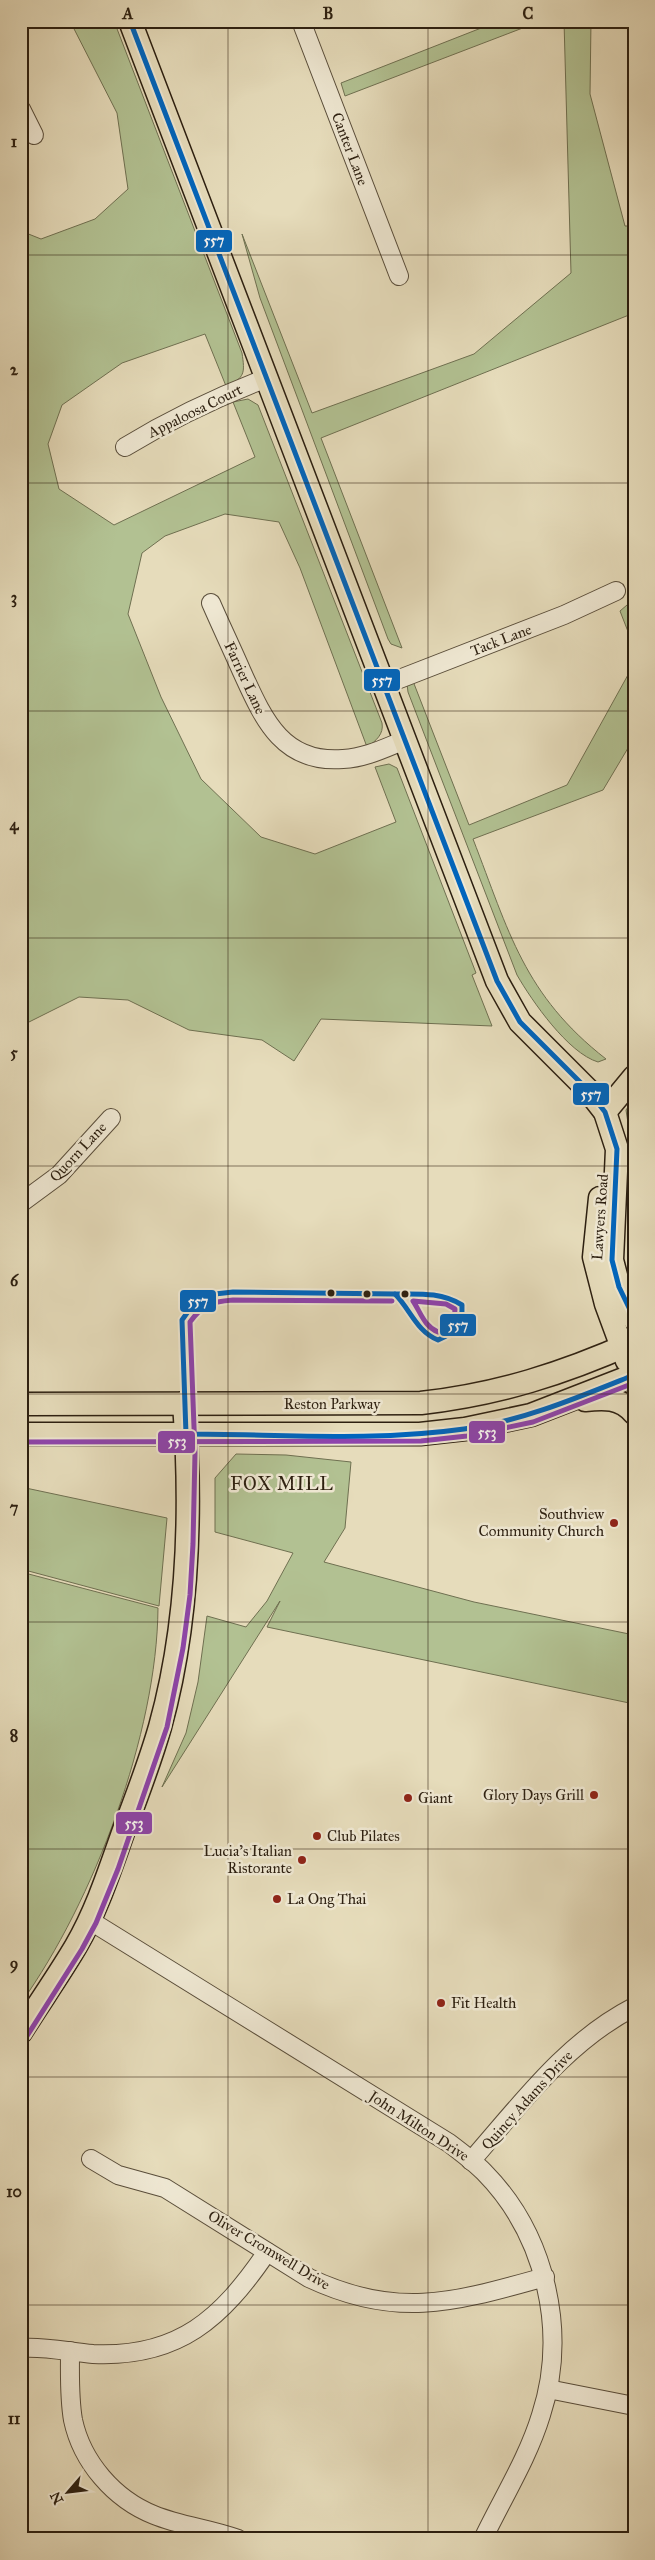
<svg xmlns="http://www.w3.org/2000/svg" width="655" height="2560" viewBox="0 0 655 2560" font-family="'IM FELL Great Primer',serif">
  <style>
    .green { fill: #b2c192; stroke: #6f7051 }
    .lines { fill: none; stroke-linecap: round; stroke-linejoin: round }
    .minor-casing { stroke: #5a4e3b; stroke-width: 20 }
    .major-casing { stroke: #2c1f10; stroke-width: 25 }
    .minor { stroke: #efe8d3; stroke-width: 18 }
    .major { stroke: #e6dcbb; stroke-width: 22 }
    .bus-1-casing { stroke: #efe8d3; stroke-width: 9 }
    .bus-2-casing { stroke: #efe8d3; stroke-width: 9 }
    .bus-1 { stroke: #0065bd; stroke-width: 5 }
    .bus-2 { stroke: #8e44ad; stroke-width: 5 }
    .grid { fill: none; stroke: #2c1f10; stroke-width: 1; stroke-opacity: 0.55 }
    .bus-dot { fill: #2c1f10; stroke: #efe8d3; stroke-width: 2 }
    .poi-dot { fill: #8f2418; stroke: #efe8d3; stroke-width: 2 }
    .labels { text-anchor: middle; stroke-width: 5; stroke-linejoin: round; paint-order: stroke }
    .street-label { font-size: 15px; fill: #2c1f10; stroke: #efe8d3 }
    .poi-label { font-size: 15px; fill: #2c1f10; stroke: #efe8d3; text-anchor: start }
    .quarter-label { font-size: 18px; letter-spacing: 1px; fill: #2c1f10; stroke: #efe8d3 }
    .line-badge { stroke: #efe8d3; stroke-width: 2 }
    .badge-label { font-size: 14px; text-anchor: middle; font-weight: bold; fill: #fff }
    .neatline { fill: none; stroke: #2c1f10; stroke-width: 2 }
    .grid-label { font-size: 16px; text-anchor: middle; font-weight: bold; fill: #2c1f10 }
  </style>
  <rect width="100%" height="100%" fill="#e6dcbb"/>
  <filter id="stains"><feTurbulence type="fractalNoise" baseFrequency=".004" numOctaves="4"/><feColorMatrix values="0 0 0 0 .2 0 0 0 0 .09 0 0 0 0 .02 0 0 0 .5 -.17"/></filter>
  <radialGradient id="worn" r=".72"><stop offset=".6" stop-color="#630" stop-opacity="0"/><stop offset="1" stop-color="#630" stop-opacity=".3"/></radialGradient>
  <g class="green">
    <path d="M 70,21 L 114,21 L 242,353 C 245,373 245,378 226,386 L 205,334 L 122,363 L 62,405 L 48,444 L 59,489 L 114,525 L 255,457 L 233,402 L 248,399 L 258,405 L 382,723 C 384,734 376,741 367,747 L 300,568 L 279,522 L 225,514 L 165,536 L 142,553 L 128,614 L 161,697 L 201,779 L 261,837 L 315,854 L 396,822 L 375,767 L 389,764 L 397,768 L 476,973 L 472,975 L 492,1026 L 321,1019 L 294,1061 L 262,1040 L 189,1030 L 128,1000 L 79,997 L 21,1026 L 21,231 L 41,239 L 95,219 L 128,189 L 117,113 Z"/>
    <polygon points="499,21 541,21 345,96 341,83"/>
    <polygon points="564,21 591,21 590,94 625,226 634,226 634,313 321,438 402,648 391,644 388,639 260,298 242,234 312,413 474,354 571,273"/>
    <polygon points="634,599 634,647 620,611"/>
    <path d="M 634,664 L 634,738 L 603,790 L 473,839 C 509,932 524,995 606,1059 L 598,1062 C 568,1053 532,1001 517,975 L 408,692 L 407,684 L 411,676 L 469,825 L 567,785 Z"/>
    <polygon points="634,1098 634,1162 626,1110"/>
    <polygon points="236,1454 286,1455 351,1462 345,1528 324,1562 474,1602 634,1635 634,1704 267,1627 280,1601 162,1787 186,1733 198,1682 207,1616 246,1627 267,1601 293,1553 215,1532 215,1478"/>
    <polygon points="21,1487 167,1518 159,1606 21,1569"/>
    <path d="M 21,1572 L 158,1608 C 157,1733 94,1901 21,2003 Z"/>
  </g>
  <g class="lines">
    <defs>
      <g id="minor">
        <polyline points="301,21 399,276"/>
        <polyline points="21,109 34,135"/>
        <path d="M 125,447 C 171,419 217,397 267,378"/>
        <path d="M 211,603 C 221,626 232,649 242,672 C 263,718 282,764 343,759 C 365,758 385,748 405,740"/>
        <polyline points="384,685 564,615 616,591"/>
        <polyline points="21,1203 59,1175 111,1118"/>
        <path d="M 89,1920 L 449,2143 C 461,2152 473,2161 484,2172 C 546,2235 568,2332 541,2415 C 528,2458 502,2499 483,2539"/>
        <path d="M 91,2159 L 118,2175 L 165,2188 L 309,2278 C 398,2320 455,2302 545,2277"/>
        <path d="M 471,2161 C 521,2104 566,2042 634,2007"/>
        <path d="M 21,2348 C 45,2346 69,2352 93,2354 C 179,2358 222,2318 267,2252"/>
        <path d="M 70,2351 C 70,2374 69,2397 73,2420 C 82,2462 114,2499 154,2515 C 181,2526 211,2529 238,2539"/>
        <polyline points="548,2389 634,2406"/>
      </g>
      <g id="major">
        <polyline points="130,21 497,981 520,1022 587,1089 605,1112 617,1149 612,1260 619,1287 634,1319"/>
        <polyline points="605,1112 634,1077"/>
        <polyline points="600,1198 594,1257 606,1304 627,1361"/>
        <path d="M 585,1400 C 604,1398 620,1397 634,1413"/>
        <path d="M 21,1404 L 421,1403 C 499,1394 562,1374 634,1342"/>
        <polyline points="21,1434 420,1434 465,1429 531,1415 634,1375"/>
        <path d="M 21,2032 C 39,2003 59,1975 76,1946 C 97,1910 110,1869 124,1830 C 137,1796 150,1762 160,1727 C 189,1623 192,1510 184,1403"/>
      </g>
    </defs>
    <use href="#minor" class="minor-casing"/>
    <use href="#major" class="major-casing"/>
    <use href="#minor" class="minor"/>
    <use href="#major" class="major"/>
    <defs>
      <g id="bus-1">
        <polyline points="130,21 497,981 520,1022 587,1089 605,1112 617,1149 612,1260 619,1287 634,1318"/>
        <path d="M 395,1294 C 419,1294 441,1292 462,1305 C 463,1325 456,1332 438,1340 C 417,1332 410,1309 395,1294 Z"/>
        <path d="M 395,1294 L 233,1292 L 206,1295 L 192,1306 L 182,1320 L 186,1434 C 278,1434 372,1442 464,1429 C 523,1421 579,1397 634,1375"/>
      </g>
      <g id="bus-2">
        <path d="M 413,1301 L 446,1304 L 455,1309 C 455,1322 450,1327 438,1332 C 424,1326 421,1313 413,1301 Z"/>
        <polyline points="21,1442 421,1441 467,1436 533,1422 634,1383"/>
        <path d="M 27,2036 L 82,1949 L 96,1923 L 118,1869 L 167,1727 L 183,1648 L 190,1595 L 193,1544 L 195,1453 L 190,1322 C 204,1303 210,1302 233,1300 L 392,1301"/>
      </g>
    </defs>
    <use href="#bus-1" class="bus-1-casing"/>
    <use href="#bus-2" class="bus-2-casing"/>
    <use href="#bus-1" class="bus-1"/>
    <use href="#bus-2" class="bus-2"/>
  </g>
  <path class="grid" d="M 228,21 L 228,2539M 428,21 L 428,2539M 21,255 L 634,255M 21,483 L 634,483M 21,711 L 634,711M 21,938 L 634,938M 21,1166 L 634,1166M 21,1394 L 634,1394M 21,1622 L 634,1622M 21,1849 L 634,1849M 21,2077 L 634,2077M 21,2305 L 634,2305"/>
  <g class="bus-dot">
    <circle cx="331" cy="1293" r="4.5"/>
    <circle cx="367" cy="1294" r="4.5"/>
    <circle cx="405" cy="1294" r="4.5"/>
  </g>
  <g class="poi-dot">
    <circle cx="614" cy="1523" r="5"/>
    <circle cx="594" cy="1795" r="5"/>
    <circle cx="408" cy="1798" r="5"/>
    <circle cx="317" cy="1836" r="5"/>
    <circle cx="302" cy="1860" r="5"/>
    <circle cx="277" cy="1899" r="5"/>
    <circle cx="441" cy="2003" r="5"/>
  </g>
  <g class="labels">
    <g class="street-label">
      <text transform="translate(350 149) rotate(69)" y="5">Canter Lane</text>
      <text transform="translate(195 411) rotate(-26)" y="5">Appaloosa Court</text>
      <text transform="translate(501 640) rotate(-21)" y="5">Tack Lane</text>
      <text transform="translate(245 678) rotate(65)" y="5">Farrier Lane</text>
      <text transform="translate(78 1152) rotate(-47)" y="5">Quorn Lane</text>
      <text transform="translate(600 1217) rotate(-86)" y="5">Lawyers Road</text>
      <text x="332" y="1409">Reston Parkway</text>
      <text transform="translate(527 2100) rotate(-48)" y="5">Quincy Adams Drive</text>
      <text transform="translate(419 2126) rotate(33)" y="5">John Milton Drive</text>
      <text transform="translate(269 2250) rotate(31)" y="5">Oliver Cromwell Drive</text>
    </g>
    <g class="poi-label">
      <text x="604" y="1519" text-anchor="end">Southview<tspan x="604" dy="17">Community Church</tspan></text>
      <text x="584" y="1800" text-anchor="end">Glory Days Grill</text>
      <text x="418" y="1803">Giant</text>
      <text x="327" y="1841">Club Pilates</text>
      <text x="292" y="1856" text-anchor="end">Lucia's Italian<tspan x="292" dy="17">Ristorante</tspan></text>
      <text x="287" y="1904">La Ong Thai</text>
      <text x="451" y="2008">Fit Health</text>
    </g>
    <g class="quarter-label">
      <text x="282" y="1490">FOX MILL</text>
    </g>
  </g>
  <g class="line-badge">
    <rect x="195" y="229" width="38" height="24" rx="5" fill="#0065bd"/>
    <rect x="363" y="668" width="38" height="24" rx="5" fill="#0065bd"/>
    <rect x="572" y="1082" width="38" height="24" rx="5" fill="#0065bd"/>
    <rect x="179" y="1289" width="38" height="24" rx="5" fill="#0065bd"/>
    <rect x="439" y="1313" width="38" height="24" rx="5" fill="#0065bd"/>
    <rect x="468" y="1420" width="38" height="24" rx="5" fill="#8e44ad"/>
    <rect x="157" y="1430" width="39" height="24" rx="5" fill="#8e44ad"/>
    <rect x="115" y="1811" width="38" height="24" rx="5" fill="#8e44ad"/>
  </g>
  <g class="badge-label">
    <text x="214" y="245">557</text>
    <text x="382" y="685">557</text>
    <text x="591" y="1099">557</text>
    <text x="198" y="1306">557</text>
    <text x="458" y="1330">557</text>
    <text x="487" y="1437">553</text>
    <text x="177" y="1446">553</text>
    <text x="134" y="1828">553</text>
  </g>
  <rect width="655" height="2560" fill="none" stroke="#e6dcbb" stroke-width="55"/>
  <g transform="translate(68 2492) rotate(242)" stroke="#efe8d3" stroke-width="4" paint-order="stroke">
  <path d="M0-4L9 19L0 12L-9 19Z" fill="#2c1f10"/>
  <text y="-8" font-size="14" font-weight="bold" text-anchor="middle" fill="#2c1f10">N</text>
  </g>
  <rect x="28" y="28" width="600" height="2504" class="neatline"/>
  <g class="grid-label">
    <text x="128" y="19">A</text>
    <text x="328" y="19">B</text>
    <text x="528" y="19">C</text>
    <text x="14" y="147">1</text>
    <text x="14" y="375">2</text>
    <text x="14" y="603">3</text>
    <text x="14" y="830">4</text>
    <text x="14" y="1058">5</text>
    <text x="14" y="1286">6</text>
    <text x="14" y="1513">7</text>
    <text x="14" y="1741">8</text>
    <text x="14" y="1969">9</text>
    <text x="14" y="2197">10</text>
    <text x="14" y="2424">11</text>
  </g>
  <rect width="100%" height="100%" filter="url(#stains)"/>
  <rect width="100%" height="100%" fill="url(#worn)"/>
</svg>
